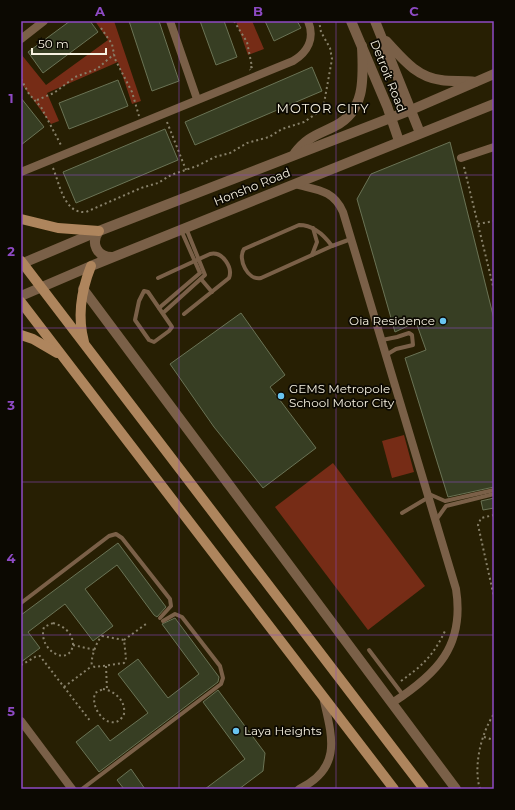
<svg xmlns="http://www.w3.org/2000/svg" width="515" height="810" viewBox="0 0 515 810" font-family="Montserrat,sans-serif">
  <style>
    .green { fill: #762c16 }
    .building { fill: #373e23; stroke: #6a7355 }
    .lines { fill: none; stroke-linecap: round; stroke-linejoin: round }
    .path { stroke: #88816a; stroke-width: 2; stroke-dasharray: 2 3; stroke-linecap: butt }
    .service { stroke: #7a6048; stroke-width: 4 }
    .minor { stroke: #7a6048; stroke-width: 8 }
    .tertiary { stroke: #7a6048; stroke-width: 10 }
    .secondary { stroke: #ae855d; stroke-width: 10 }
    .grid { fill: none; stroke: #8e4ac4; stroke-width: 1; stroke-opacity: 0.55 }
    .poi-dot { fill: #68c4f0; stroke: #0c0902; stroke-width: 1.5 }
    .labels { text-anchor: middle; stroke-width: 3.5; stroke-linejoin: round; paint-order: stroke }
    .street-label { font-size: 12px; fill: #f7f2e1; stroke: #0c0902 }
    .poi-label { font-size: 12px; fill: #f7f2e1; stroke: #0c0902; text-anchor: start }
    .neighbourhood-label { font-size: 13px; letter-spacing: 1px; fill: #f7f2e1; stroke: #0c0902 }
    .neatline { fill: none; stroke: #8e4ac4; stroke-width: 1.5 }
    .grid-label { font-size: 13px; text-anchor: middle; font-weight: bold; fill: #8e4ac4 }
  </style>
  <rect width="100%" height="100%" fill="#271f03"/>
  <g class="green">
    <polygon points="95,21 114,21 141,101 132,104 118,62 47,93 59,121 51,124 21,83 21,54 46,85 108,40"/>
    <polygon points="236,21 252,21 264,49 248,55"/>
    <polygon points="404,435 414,472 392,478 382,441"/>
    <polygon points="333,463 425,586 368,630 275,507"/>
  </g>
  <g class="building">
    <polygon points="70,21 90,21 98,32 43,73 28,52"/>
    <polygon points="129,21 159,21 179,81 152,91"/>
    <polygon points="200,21 224,21 237,57 216,65"/>
    <polygon points="265,21 297,21 301,28 274,41"/>
    <polygon points="312,67 322,91 195,145 185,122"/>
    <polygon points="118,80 128,106 69,129 59,103"/>
    <polygon points="21,98 44,127 21,145"/>
    <polygon points="165,129 178,160 76,203 63,172"/>
    <polygon points="450,142 494,319 494,487 448,497 405,358 426,350 416,322 395,332 357,199 371,174"/>
    <polygon points="241,313 285,375 270,387 316,448 263,488 214,427 170,364"/>
    <polygon points="494,498 494,508 483,510 481,501"/>
    <polygon points="118,543 166,607 157,617 154,615 117,565 85,589 113,626 93,641 65,604 28,632 40,648 21,662 21,615"/>
    <polygon points="175,618 219,677 218,682 99,772 76,742 98,725 110,741 148,713 118,674 138,659 168,698 199,674 162,624"/>
    <polygon points="218,690 265,753 263,771 239,789 205,789 245,759 203,702"/>
    <polygon points="131,769 145,789 124,789 117,780"/>
  </g>
  <g class="lines">
    <g class="path">
      <polyline points="234,21 247,42 252,67 249,68 250,70"/>
      <polyline points="101,28 112,44 115,59 132,92 139,116"/>
      <polyline points="21,79 29,94 41,107 62,147"/>
      <polyline points="37,100 54,93 75,77 97,69 114,54"/>
      <polyline points="167,122 186,170"/>
      <polyline points="464,167 494,290"/>
      <path d="M 53,168 C 60,185 64,214 86,212 L 141,188 L 158,183 L 171,175 L 197,166 L 215,157 L 230,153 L 247,143 L 269,137 L 282,129 L 304,122 L 323,109 L 332,59 L 330,48 L 321,32 L 319,21"/>
      <polyline points="478,224 494,221"/>
      <polyline points="494,515 481,518 478,525 494,597"/>
      <path d="M 53,623 C 64,626 73,633 73,645 C 69,668 37,650 44,627 Z"/>
      <path d="M 102,636 L 124,640 L 126,658 L 124,663 L 95,667 L 92,666 C 90,659 97,640 102,636 Z"/>
      <polyline points="124,640 146,624"/>
      <polyline points="73,645 95,650"/>
      <polyline points="21,665 35,657 40,656 91,722"/>
      <polyline points="106,666 107,690"/>
      <path d="M 401,681 C 423,665 433,656 445,631"/>
      <polyline points="64,687 92,666"/>
      <path d="M 103,689 C 115,691 126,701 124,714 C 114,735 89,712 95,693 Z"/>
      <polyline points="484,737 494,740"/>
      <path d="M 480,789 C 473,767 481,733 494,714"/>
    </g>
    <g class="service">
      <path d="M 299,225 C 314,225 324,235 332,246 L 261,278 C 248,281 237,259 244,249 Z"/>
      <polyline points="332,246 351,239"/>
      <polyline points="312,255 317,242 313,228"/>
      <path d="M 158,278 L 210,254 C 223,251 233,268 229,278 L 184,314"/>
      <polyline points="201,279 212,292"/>
      <polygon points="144,291 148,292 172,327 169,331 154,342 149,340 135,320 139,301"/>
      <polyline points="159,308 200,273 181,230"/>
      <polyline points="163,313 205,275 186,228"/>
      <polyline points="382,340 397,337 409,333 412,335 413,345 396,349 386,355"/>
      <polyline points="429,494 445,501 494,490"/>
      <polyline points="402,513 429,497"/>
      <polyline points="436,520 446,506 494,494"/>
      <polyline points="21,603 109,536 116,534 122,538 170,599 171,606 160,618"/>
      <polyline points="369,650 403,695"/>
      <polyline points="82,789 221,684 223,678 220,666 182,617 175,614 163,621"/>
    </g>
    <g class="minor">
      <polyline points="170,21 197,99"/>
      <polyline points="21,39 44,21"/>
      <polyline points="461,158 494,147"/>
      <path d="M 21,172 L 293,61 C 308,52 315,38 308,21"/>
      <path d="M 294,184 C 316,190 333,189 343,212 L 456,589 C 465,646 437,674 392,703"/>
      <polyline points="21,721 72,789"/>
      <path d="M 299,789 C 343,768 332,736 323,697"/>
    </g>
    <g class="tertiary">
      <polyline points="351,21 387,106 399,141"/>
      <polyline points="375,21 420,133"/>
      <path d="M 386,41 C 402,58 416,77 441,80 C 452,82 464,80 475,82"/>
      <path d="M 295,153 C 308,136 318,135 335,126 C 367,110 363,75 362,46"/>
      <path d="M 99,231 C 90,243 97,257 112,257"/>
      <polyline points="21,264 99,231 411,110 494,74"/>
      <polyline points="83,289 456,789"/>
      <polyline points="21,296 91,266 494,104"/>
    </g>
    <g class="secondary">
      <polyline points="21,219 58,228 99,231"/>
      <polyline points="21,261 424,789"/>
      <polyline points="21,302 394,789"/>
      <polyline points="21,335 33,339 57,353"/>
      <path d="M 84,342 C 77,316 81,291 91,266"/>
    </g>
  </g>
  <path class="grid" d="M 179,21 L 179,789M 336,21 L 336,789M 21,175 L 494,175M 21,328 L 494,328M 21,482 L 494,482M 21,635 L 494,635"/>
  <g class="poi-dot">
    <circle cx="443" cy="321" r="4"/>
    <circle cx="281" cy="396" r="4"/>
    <circle cx="236" cy="731" r="4"/>
  </g>
  <g class="labels">
    <g class="street-label">
      <text transform="translate(388 76) rotate(68)" y="4">Detroit Road</text>
      <text transform="translate(252 187) rotate(-22)" y="4">Honsho Road</text>
    </g>
    <g class="poi-label">
      <text x="435" y="325" text-anchor="end">Oia Residence</text>
      <text x="289" y="393">GEMS Metropole<tspan x="289" dy="14">School Motor City</tspan></text>
      <text x="244" y="735">Laya Heights</text>
    </g>
    <g class="neighbourhood-label">
      <text x="323" y="113">MOTOR CITY</text>
    </g>
  </g>
  <rect width="515" height="810" fill="none" stroke="#0c0902" stroke-width="44"/>
  <path d="M32 48v6h74v-6" fill="none" stroke="#f7f2e1" stroke-width="2"/>
  <text x="38" y="48" font-size="12" fill="#f7f2e1" stroke="#0c0902" stroke-width="3" paint-order="stroke">50 m</text>
  <rect x="22" y="22" width="471" height="766" class="neatline"/>
  <g class="grid-label">
    <text x="100" y="16">A</text>
    <text x="258" y="16">B</text>
    <text x="414" y="16">C</text>
    <text x="11" y="103">1</text>
    <text x="11" y="256">2</text>
    <text x="11" y="410">3</text>
    <text x="11" y="563">4</text>
    <text x="11" y="716">5</text>
  </g>
</svg>
